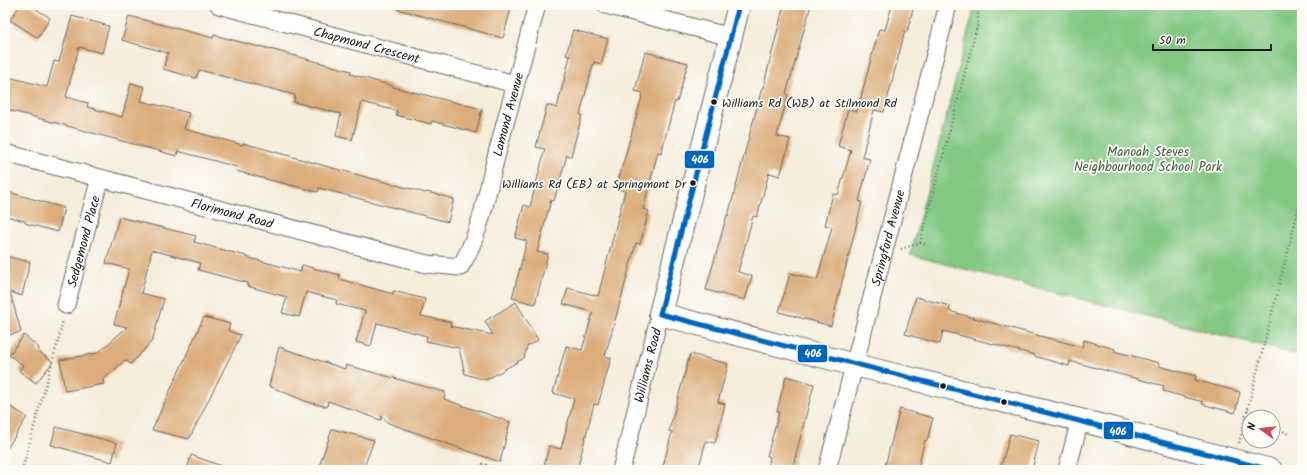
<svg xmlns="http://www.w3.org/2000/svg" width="1307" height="475" viewBox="0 0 1307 475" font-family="Kalam,sans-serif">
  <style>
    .green { fill: #83c883; stroke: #507250 }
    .building { fill: #dcad7b }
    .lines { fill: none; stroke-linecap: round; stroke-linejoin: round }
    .street-casing { stroke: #68655f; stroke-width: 19 }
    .secondary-casing { stroke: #68655f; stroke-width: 24 }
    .path { stroke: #68655f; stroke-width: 2.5; stroke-dasharray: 1 3; stroke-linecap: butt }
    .street { stroke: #fff; stroke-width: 17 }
    .secondary { stroke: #fff; stroke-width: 22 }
    .bus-1-casing { stroke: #fdfcf7; stroke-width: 8 }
    .bus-1 { stroke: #0065bd; stroke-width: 5 }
    .bus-dot { fill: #1c1c1c; stroke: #fdfcf7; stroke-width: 1.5 }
    .labels { text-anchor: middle; stroke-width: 3.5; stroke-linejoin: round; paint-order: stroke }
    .bus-label { font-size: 12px; fill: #1c1c1c; stroke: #fdfcf7; text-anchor: start }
    .street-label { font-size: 13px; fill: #1c1c1c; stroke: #fdfcf7 }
    .park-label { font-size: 13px; fill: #456145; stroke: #fdfcf7 }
    .line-badge { stroke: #fdfcf7; stroke-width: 1.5 }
    .badge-label { font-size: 11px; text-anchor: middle; font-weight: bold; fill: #fff }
  </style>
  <rect width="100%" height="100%" fill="#fdfcf7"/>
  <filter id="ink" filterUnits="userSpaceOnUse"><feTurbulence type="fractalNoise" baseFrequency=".025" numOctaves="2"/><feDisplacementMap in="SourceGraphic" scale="8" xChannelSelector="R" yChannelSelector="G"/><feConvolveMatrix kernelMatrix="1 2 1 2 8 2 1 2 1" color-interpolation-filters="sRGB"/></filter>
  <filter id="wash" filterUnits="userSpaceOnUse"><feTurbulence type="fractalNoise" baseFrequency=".012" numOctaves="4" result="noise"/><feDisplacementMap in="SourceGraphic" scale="16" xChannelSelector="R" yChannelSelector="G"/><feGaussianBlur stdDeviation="0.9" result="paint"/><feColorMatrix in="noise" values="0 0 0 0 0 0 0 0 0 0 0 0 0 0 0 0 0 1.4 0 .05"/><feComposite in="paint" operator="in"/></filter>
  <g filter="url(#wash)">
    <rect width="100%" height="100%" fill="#f6eddb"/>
    <polygon class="green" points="975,5 1302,5 1302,356 910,255"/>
    <g id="blocks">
      <g class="building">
        <polygon points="20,5 30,5 50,18 38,38 10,20"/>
        <polygon points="398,5 512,5 503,38 397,9"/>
        <polygon points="784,5 811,5 786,94 788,95 777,136 790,139 780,176 769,173 757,217 753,216 738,272 752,276 745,300 706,290 727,215 728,216 762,88 763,88"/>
        <polygon points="892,5 914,5 907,32 905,31 884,112 874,110 862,157 870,159 859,201 862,202 831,326 779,312 790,273 817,280 832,227 825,225 833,194 838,195 851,150 838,146 848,109 857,112 879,29 885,30"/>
        <polygon points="72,16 109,26 102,53 79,47 66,97 88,103 87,107 122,117 131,83 145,87 141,101 189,113 184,129 243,145 243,143 329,167 426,193 427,192 454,199 448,222 319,188 318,192 270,180 236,171 237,167 178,151 177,156 5,109 5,76 47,87 54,61 59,62"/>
        <polygon points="129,16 213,38 214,35 259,47 259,46 351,71 350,74 393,86 393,87 482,109 476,133 432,121 431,124 396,115 397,111 362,102 352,140 336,136 341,114 294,102 295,95 199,70 196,78 163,69 168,53 122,40"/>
        <polygon points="573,30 608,39 601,64 594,62 580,114 582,115 571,156 567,155 554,201 551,200 537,252 548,254 535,304 512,298 527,241 515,238 524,205 530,207 545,149 536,147 547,105 557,108 570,56 566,55"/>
        <polygon points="645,52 688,63 677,102 675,101 661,153 658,152 643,209 649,211 640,244 636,243 622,295 605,356 611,358 598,405 594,404 577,470 543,470 549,446 561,449 574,399 553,393 566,346 582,350 593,312 563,304 568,288 598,296 625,191 616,189 643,93 635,91"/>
        <polygon points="5,191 64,208 58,232 25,223 25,221 5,216"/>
        <polygon points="119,217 196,236 194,242 246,256 246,257 301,272 302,265 340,275 339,279 393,294 393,291 425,299 421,316 451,322 450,326 493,335 485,321 516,302 538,340 527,346 524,358 486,380 465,374 459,348 426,341 427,336 377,323 371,346 356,342 365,311 336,304 337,300 306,292 299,317 282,313 287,297 247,286 248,283 198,270 200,263 152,250 141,293 164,299 152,341 131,364 125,360 103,380 104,384 65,391 60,360 98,353 127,327 114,324 129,269 106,263"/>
        <polygon points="5,256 30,262 22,296 10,292 21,332 5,336"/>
        <polygon points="916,297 950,306 949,311 1040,336 1082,347 1084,340 1115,349 1114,351 1159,363 1159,366 1196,376 1195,380 1240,392 1235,413 1202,404 1203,402 1163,391 1164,386 1070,361 1069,366 1034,356 1035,355 943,331 940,344 905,334"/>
        <polygon points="204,317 230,324 228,331 241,335 189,439 152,430"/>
        <polygon points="24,335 39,348 38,351 53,362 36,383 19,371 23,365 9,355"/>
        <polygon points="279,347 345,369 346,365 445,392 444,399 510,422 500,462 388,423 382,416 381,420 328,401 327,407 305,401 269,386"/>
        <polygon points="690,354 728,364 718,402 725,404 715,443 706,441 698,470 662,470 672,432 669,431"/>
        <polygon points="786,376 814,384 792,470 767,470 770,457 767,456 779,412 777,411"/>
        <polygon points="5,403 27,417 5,452"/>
        <polygon points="900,409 933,418 927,441 925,440 917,470 884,470"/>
        <polygon points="56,427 117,443 112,462 51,445"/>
        <polygon points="332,429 374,440 363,470 318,470"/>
        <polygon points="1010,434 1039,441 1032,470 1000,470"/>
        <polygon points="191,455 227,468 227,470 187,470"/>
      </g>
    </g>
  </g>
  <g filter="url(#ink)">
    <use href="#blocks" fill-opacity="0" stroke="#68655f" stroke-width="1"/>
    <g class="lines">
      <defs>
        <g id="street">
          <path id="s1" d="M 219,5 L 515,84"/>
          <polyline points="606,5 731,37"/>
          <path id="s2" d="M 5,153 L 427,264 L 460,267 C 480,236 486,196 495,161 C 509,109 523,57 537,5"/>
          <path id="s3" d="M 66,305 L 100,178"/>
          <path id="s4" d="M 621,470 L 660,314"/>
          <path id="s5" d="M 827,470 L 948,5"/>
          <polyline points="1067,470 1080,420"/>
        </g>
        <polyline id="secondary" points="739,5 660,314 855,365 1080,420 1271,470"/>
      </defs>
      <use href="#street" class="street-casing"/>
      <use href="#secondary" class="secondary-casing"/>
      <g class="path">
        <polyline points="920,243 928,245"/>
        <polyline points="901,249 920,243 978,23 978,14 976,5"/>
        <polyline points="1248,409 1261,417"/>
        <polyline points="1273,425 1288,434"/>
        <polyline points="1239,443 1302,195"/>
        <polyline points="482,464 504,470"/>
        <polyline points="22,470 58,341 63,320"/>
      </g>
      <use href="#street" class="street"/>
      <use href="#secondary" class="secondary"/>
      <defs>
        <g id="bus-1">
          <path d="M 660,314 C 863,367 1068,417 1271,470"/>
          <polyline points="660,314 739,5"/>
        </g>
      </defs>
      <use href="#bus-1" class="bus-1-casing"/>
      <use href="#bus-1" class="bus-1"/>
    </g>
  </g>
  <g class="bus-dot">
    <circle cx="714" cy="102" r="3.5"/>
    <circle cx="693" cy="183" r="3.5"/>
    <circle cx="943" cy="386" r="3.5"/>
    <circle cx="1004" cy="402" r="3.5"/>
  </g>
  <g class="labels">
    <g class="bus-label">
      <text x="722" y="107">Williams Rd (WB) at Stilmond Rd</text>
      <text x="686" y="188" text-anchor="end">Williams Rd (EB) at Springmont Dr</text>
    </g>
    <g class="street-label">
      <text dy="5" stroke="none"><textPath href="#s1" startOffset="153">Chapmond Crescent</textPath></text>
      <text dy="5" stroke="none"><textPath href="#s2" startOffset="630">Lamond Avenue</textPath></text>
      <text dy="5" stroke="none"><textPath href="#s2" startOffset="235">Florimond Road</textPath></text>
      <text dy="5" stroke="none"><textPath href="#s5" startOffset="240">Springford Avenue</textPath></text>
      <text dy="5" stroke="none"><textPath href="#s3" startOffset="66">Sedgemond Place</textPath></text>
      <text dy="5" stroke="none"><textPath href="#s4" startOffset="108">Williams Road</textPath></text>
    </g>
    <g class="park-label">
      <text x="1148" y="156">Manoah Steves<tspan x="1148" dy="15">Neighbourhood School Park</tspan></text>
    </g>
  </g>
  <g class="line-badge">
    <rect x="684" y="150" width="31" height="19" rx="4" fill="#0065bd"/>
    <rect x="797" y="344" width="31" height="19" rx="4" fill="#0065bd"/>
    <rect x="1103" y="421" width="31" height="19" rx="4" fill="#0065bd"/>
  </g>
  <g class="badge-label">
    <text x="700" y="163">406</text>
    <text x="813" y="357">406</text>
    <text x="1118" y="435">406</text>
  </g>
  <rect width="1307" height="475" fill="none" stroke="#fdfcf7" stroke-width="20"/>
  <g transform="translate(1261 429) rotate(285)"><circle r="19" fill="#fdfcf7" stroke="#a3a29f"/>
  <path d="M0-3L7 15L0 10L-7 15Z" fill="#d1495b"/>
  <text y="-6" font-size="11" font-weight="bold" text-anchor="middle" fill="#1c1c1c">N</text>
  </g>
  <path d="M1153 44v6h118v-6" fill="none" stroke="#1c1c1c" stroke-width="2"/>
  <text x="1159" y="44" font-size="12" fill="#1c1c1c" stroke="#fdfcf7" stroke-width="3" paint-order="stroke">50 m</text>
</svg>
